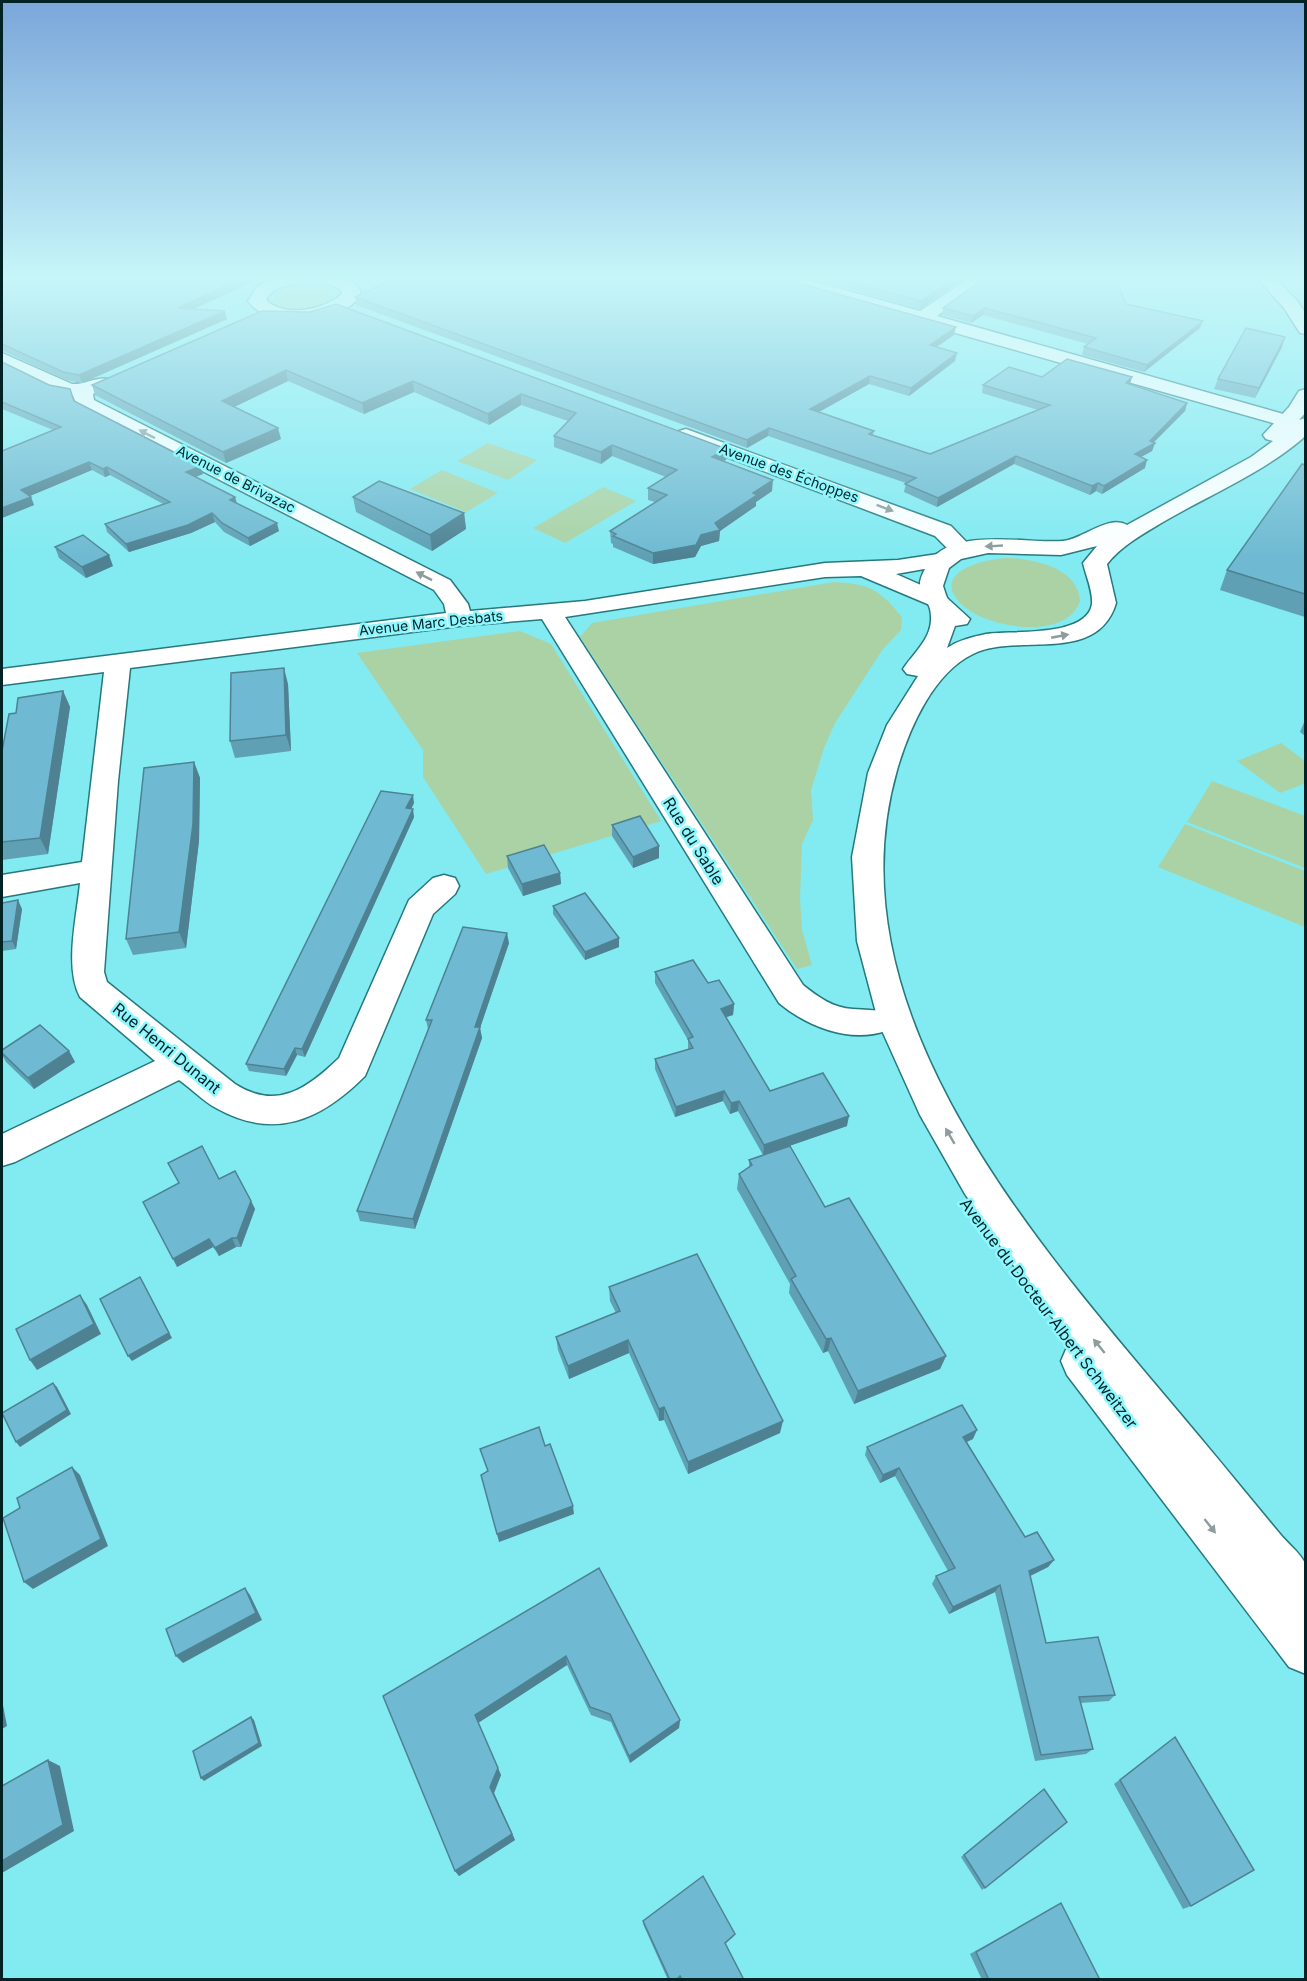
<svg xmlns="http://www.w3.org/2000/svg" width="1307" height="1981" viewBox="0 0 1307 1981" font-family="Inter,sans-serif">
  <style>
    .green { fill: #abd2a5 }
    .lines { fill: none; stroke-linecap: round; stroke-linejoin: round }
    .minor-casing { stroke: #25797e; stroke-width: 3 }
    .major-casing { stroke: #25797e; stroke-width: 3 }
    .minor { fill: #fff; fill-rule: evenodd }
    .major { fill: #fff; fill-rule: evenodd }
    .wall { fill: #5fa0b5 }
    .shaded-wall { fill: #4e8293 }
    .building { fill: #6fbad2; stroke: #4e8293; stroke-width: 1.5 }
    .oneway { fill: #8d9c9d }
    .labels { text-anchor: middle; stroke-width: 5; stroke-linejoin: round; paint-order: stroke }
    .far-street-label { font-size: 14px; fill: #012326; stroke: #8ff8ff }
    .street-label { font-size: 16px; fill: #012326; stroke: #8ff8ff }
  </style>
  <rect width="100%" height="100%" fill="#82eaf1"/>
  <g class="green">
    <path d="M 299,285 L 318,285 L 331,289 L 333,297 C 319,310 288,314 273,301 L 276,293 Z"/>
    <polygon points="488,443 537,460 508,480 457,461"/>
    <polygon points="442,470 498,493 466,512 410,489"/>
    <polygon points="603,487 636,501 565,543 533,528"/>
    <path d="M 1010,558 C 1036,560 1078,568 1080,601 C 1067,640 992,629 966,608 C 924,574 983,558 1010,558 Z"/>
    <path d="M 834,582 C 870,584 879,589 902,617 L 901,630 L 883,649 L 835,723 L 824,748 L 811,790 L 813,820 L 802,844 L 800,899 L 802,930 L 812,965 L 797,969 L 580,637 L 592,623 Z"/>
    <polygon points="520,631 551,644 661,821 486,874 423,777 423,750 357,653"/>
    <polygon points="1281,743 1305,761 1306,783 1280,793 1237,761"/>
    <polygon points="1212,781 1305,816 1305,868 1187,822"/>
    <polygon points="1185,824 1305,871 1305,927 1158,867"/>
  </g>
  <g class="lines">
    <defs>
      <g id="minor">
        <path d="M 270,279 L 300,279 L 298,283 C 286,286 272,287 266,300 C 285,318 324,310 342,294 L 340,289 L 325,283 L 323,279 L 352,281 L 360,290 L 360,296 C 339,325 269,331 248,301 L 256,288 Z"/>
        <polygon points="777,279 805,279 920,311 968,279 988,279 937,316 1294,417 1297,421 1294,425 1280,425 779,283"/>
        <path d="M 2,353 L 72,384 C 85,385 96,376 109,379 L 112,383 L 109,387 L 93,394 L 94,400 L 450,580 L 468,604 L 470,611 L 585,601 L 825,563 L 898,560 L 951,552 L 935,536 L 679,439 L 676,435 L 679,431 L 686,429 L 951,526 L 975,551 L 971,556 L 958,557 L 955,563 L 947,565 L 896,574 L 946,596 L 949,601 L 946,606 L 937,608 L 861,576 L 825,577 L 565,617 L 803,985 C 818,997 833,1008 853,1009 C 865,1010 874,1009 886,1013 L 891,1022 L 886,1031 C 849,1043 808,1027 779,1003 L 542,619 L 459,626 L 130,668 L 118,781 L 104,972 L 107,982 L 235,1084 C 277,1111 308,1088 339,1058 L 409,900 L 433,878 L 444,875 L 455,878 L 459,886 L 455,894 L 433,914 L 365,1076 C 321,1120 275,1141 216,1108 C 203,1101 192,1089 179,1080 L 15,1162 L 2,1166 L 2,1134 L 155,1061 L 80,997 C 64,967 77,916 80,883 L 2,897 L 2,875 L 82,862 L 104,672 L 2,685 L 2,669 L 446,613 L 444,604 L 434,590 L 78,407 L 73,396 L 61,394 L 2,366 Z"/>
      </g>
      <g id="major">
        <polygon points="1258,279 1276,279 1297,301 1306,314 1306,334 1300,333 1284,308"/>
        <path d="M 1306,389 L 1306,412 L 1299,420 L 1306,418 L 1306,435 L 1302,439 C 1261,474 1209,495 1163,522 C 1143,534 1121,546 1107,564 L 1116,603 C 1097,666 1016,632 973,654 C 933,673 909,729 897,770 C 825,1022 1055,1263 1203,1441 C 1229,1472 1254,1503 1280,1534 C 1287,1543 1303,1555 1306,1566 C 1307,1573 1306,1585 1306,1593 C 1306,1620 1306,1647 1306,1674 L 1289,1667 L 1067,1375 L 1061,1361 L 1067,1347 L 1073,1345 L 1016,1269 L 965,1194 L 920,1115 L 879,1024 L 857,941 L 852,857 L 868,773 L 887,725 L 918,676 L 907,674 L 903,669 C 916,650 936,635 930,609 C 928,600 919,595 920,584 C 920,578 923,573 926,567 C 948,525 1025,544 1063,541 C 1083,539 1109,514 1127,525 L 1251,457 L 1273,441 L 1266,439 L 1263,435 L 1289,407 L 1299,391 ZM 1097,546 L 1083,563 C 1086,576 1093,591 1092,604 C 1087,638 1010,630 986,634 C 972,637 959,640 947,648 L 955,626 L 967,624 L 970,619 L 947,598 L 943,586 L 949,568 L 961,559 L 988,553 L 1061,555 Z"/>
      </g>
    </defs>
    <use href="#minor" class="minor-casing"/>
    <use href="#major" class="major-casing"/>
    <use href="#minor" class="minor"/>
    <use href="#major" class="major"/>
  </g>
  <g class="wall">
    <polygon points="2,279 259,279 194,309 227,319 82,383 66,380 3,351 2,352"/>
    <polygon points="378,279 784,279 954,335 937,347 955,361 909,396 869,384 819,412 874,431 873,435 930,454 1038,410 982,393 983,385 1042,377 1130,384 1187,403 1185,411 1154,442 1155,443 1152,451 1141,457 1145,468 1102,494 1096,491 1090,495 1014,464 937,507 904,492 906,483 768,436 747,448 356,305 355,297 388,282"/>
    <polygon points="815,279 963,279 920,309"/>
    <polygon points="1126,304 1200,328 1144,372 1082,355 1084,347 1088,344 983,315 971,323 942,315 943,308"/>
    <polygon points="262,311 726,460 723,461 772,491 756,502 756,506 720,531 719,541 701,546 695,557 653,564 613,547 613,544 611,543 610,531 655,502 648,500 648,488 666,477 612,456 601,464 554,447 554,436 568,421 521,405 489,425 414,392 364,414 288,381 234,407 281,439 226,463 95,395 92,385"/>
    <polygon points="1282,347 1255,398 1214,389 1218,379"/>
    <polygon points="2,362 74,401 203,474 195,477 235,497 237,503 279,531 250,546 224,532 215,522 191,533 129,552 107,532 105,524 163,504 110,475 105,477 92,470 30,496 34,505 2,518 2,451 53,430 2,409"/>
    <polygon points="1305,463 1305,617 1220,590 1227,570"/>
    <polygon points="353,497 464,513 466,529 432,551 356,512"/>
    <polygon points="55,547 113,566 86,578 59,558"/>
    <polygon points="288,684 291,751 235,758 230,741"/>
    <polygon points="63,691 70,707 48,854 2,860 2,751 16,713"/>
    <polygon points="1305,720 1305,736 1300,732"/>
    <polygon points="194,762 200,778 199,841 186,948 133,955 126,939"/>
    <polygon points="414,803 411,809 414,817 305,1057 297,1055 286,1076 249,1071 246,1064"/>
    <polygon points="612,825 659,858 633,868 612,836"/>
    <polygon points="507,856 560,873 561,884 523,896 508,868"/>
    <polygon points="2,903 22,909 16,949 2,951"/>
    <polygon points="553,906 619,938 619,947 585,960 553,914"/>
    <polygon points="509,943 480,1028 482,1038 415,1229 360,1221 357,1211 428,1029 426,1020"/>
    <polygon points="655,972 708,983 734,1004 733,1015 726,1017 770,1091 847,1126 763,1155 738,1111 730,1114 723,1101 675,1117 655,1069 655,1059 688,1050 688,1040 655,983"/>
    <polygon points="2,1050 69,1051 75,1062 34,1089 6,1062 2,1055"/>
    <polygon points="749,1160 825,1207 946,1356 940,1369 854,1404 828,1351 823,1353 789,1293 790,1284 737,1189 739,1174 749,1167"/>
    <polygon points="219,1179 251,1201 255,1209 241,1247 236,1247 219,1256 213,1247 177,1267"/>
    <polygon points="609,1287 780,1433 688,1474 664,1420 659,1421 629,1353 569,1379 558,1350 556,1337 616,1313 610,1301"/>
    <polygon points="973,1439 967,1442 1025,1537 1054,1560 1048,1567 1030,1576 1046,1643 1115,1695 1109,1701 1080,1703 1093,1749 1086,1754 1035,1761 995,1592 949,1614 932,1584 936,1576 948,1571 895,1476 880,1483 865,1455 867,1447"/>
    <polygon points="599,1568 680,1720 679,1728 630,1763 611,1722 591,1715 567,1665 478,1723 501,1775 494,1793 515,1840 459,1876 455,1871 383,1696"/>
    <polygon points="1168,1742 1191,1906 1183,1909 1114,1784"/>
    <polygon points="1044,1789 1067,1822 982,1890 961,1857"/>
    <polygon points="1054,1907 1100,1980 982,1980 970,1954"/>
    <polygon points="643,1921 735,1934 733,1937 725,1944 744,1980 680,1980 680,1978 678,1980 668,1980 643,1924"/>
  </g>
  <g class="shaded-wall">
    <polygon points="241,279 259,279 180,315 178,308"/>
    <polygon points="954,279 963,279 920,309 921,301"/>
    <polygon points="985,308 983,315 971,323 973,316"/>
    <polygon points="225,311 227,319 82,383 79,375"/>
    <polygon points="1203,321 1200,328 1144,372 1147,365"/>
    <polygon points="956,327 954,335 929,352 930,345"/>
    <polygon points="1285,337 1282,347 1255,398 1259,388"/>
    <polygon points="957,353 955,361 909,396 911,388"/>
    <polygon points="286,370 288,381 224,412 222,401"/>
    <polygon points="870,376 869,384 810,417 810,409"/>
    <polygon points="1132,377 1130,385 1126,383"/>
    <polygon points="413,381 414,392 364,414 362,403"/>
    <polygon points="521,394 521,405 489,425 488,414"/>
    <polygon points="1187,403 1185,411 1151,445 1155,443 1152,451 1132,462 1135,454 1150,441"/>
    <polygon points="278,428 281,439 226,463 223,452"/>
    <polygon points="769,428 768,436 747,448 747,440"/>
    <polygon points="612,445 612,456 601,464 601,452"/>
    <polygon points="727,449 726,460 711,468 712,457"/>
    <polygon points="1016,456 1014,464 937,507 938,498"/>
    <polygon points="1147,460 1145,468 1102,494 1104,486"/>
    <polygon points="89,462 92,470 25,498 21,490"/>
    <polygon points="201,466 203,474 188,480 186,472"/>
    <polygon points="107,467 110,475 105,477 103,469"/>
    <polygon points="773,480 772,491 756,502 756,506 720,531 719,541 701,546 695,557 653,564 653,553 701,535 753,493"/>
    <polygon points="1098,483 1096,491 1090,495 1092,486"/>
    <polygon points="31,497 34,505 2,518 2,508"/>
    <polygon points="235,497 237,506 230,500"/>
    <polygon points="212,513 215,522 191,533 129,552 126,544"/>
    <polygon points="464,513 466,529 432,551 430,535"/>
    <polygon points="277,523 279,531 250,546 248,538"/>
    <polygon points="109,555 113,566 86,578 82,567"/>
    <polygon points="284,668 288,684 291,751 286,735"/>
    <polygon points="63,691 70,707 48,854 40,838"/>
    <polygon points="194,762 200,778 199,841 186,948 179,932"/>
    <polygon points="413,795 414,803 408,816 406,808"/>
    <polygon points="413,809 414,817 305,1057 302,1049"/>
    <polygon points="659,846 659,858 633,868 633,857"/>
    <polygon points="560,873 561,884 523,896 522,884"/>
    <polygon points="18,900 22,909 16,949 12,941"/>
    <polygon points="507,933 509,943 480,1028 482,1038 415,1229 413,1219 475,1027"/>
    <polygon points="619,938 619,947 585,960 585,952"/>
    <polygon points="734,1004 733,1015 720,1019 721,1009"/>
    <polygon points="295,1048 297,1055 286,1076 284,1069"/>
    <polygon points="69,1051 75,1062 34,1089 28,1078"/>
    <polygon points="724,1091 723,1101 675,1117 676,1107"/>
    <polygon points="739,1101 738,1111 730,1114 731,1103"/>
    <polygon points="849,1116 847,1126 763,1155 764,1145"/>
    <polygon points="251,1201 255,1209 241,1247 237,1238"/>
    <polygon points="232,1238 236,1247 219,1256 215,1248"/>
    <polygon points="209,1239 213,1247 177,1267 173,1259"/>
    <polygon points="143,1282 172,1338 132,1361 128,1356"/>
    <polygon points="80,1295 87,1305 101,1334 37,1370 30,1360"/>
    <polygon points="831,1338 828,1351 823,1353 826,1339"/>
    <polygon points="628,1340 629,1353 569,1379 568,1366"/>
    <polygon points="946,1356 940,1369 854,1404 858,1391"/>
    <polygon points="53,1383 57,1387 71,1414 20,1447 16,1442"/>
    <polygon points="664,1407 664,1420 659,1421 659,1409"/>
    <polygon points="783,1421 780,1433 688,1474 688,1462"/>
    <polygon points="977,1430 973,1439 959,1445 963,1437"/>
    <polygon points="72,1467 80,1475 108,1546 33,1589 24,1582"/>
    <polygon points="899,1468 895,1476 880,1483 883,1475"/>
    <polygon points="573,1506 574,1514 499,1542 497,1534"/>
    <polygon points="1054,1560 1048,1567 1024,1579 1029,1571"/>
    <polygon points="1000,1585 995,1592 949,1614 953,1607"/>
    <polygon points="245,1588 250,1595 262,1620 183,1663 176,1656"/>
    <polygon points="566,1656 567,1665 478,1723 501,1775 494,1793 515,1840 459,1876 455,1871 475,1715"/>
    <polygon points="2,1700 7,1726 2,1729"/>
    <polygon points="251,1717 254,1720 262,1746 204,1781 201,1778"/>
    <polygon points="680,1720 679,1728 630,1763 629,1756"/>
    <polygon points="48,1760 60,1766 74,1831 2,1873 2,1861"/>
  </g>
  <g class="building">
    <polygon points="2,279 241,279 178,308 225,311 79,375 63,372 2,344"/>
    <polygon points="394,279 784,279 956,327 930,345 957,353 911,388 870,376 810,409 874,431 869,434 930,454 1050,405 983,385 1009,367 1042,377 1067,359 1132,377 1126,383 1187,403 1150,441 1155,443 1135,454 1147,460 1104,486 1098,483 1092,486 1016,456 938,498 905,484 916,478 769,428 747,440 355,297"/>
    <polygon points="842,279 954,279 921,301"/>
    <polygon points="983,279 1116,279 1126,304 1203,321 1147,365 1084,347 1096,338 985,308 973,316 943,308"/>
    <polygon points="336,304 727,449 712,457 773,480 753,493 757,495 715,523 720,530 701,535 696,545 653,553 613,536 616,534 610,531 667,495 648,488 677,470 612,445 601,452 554,436 576,413 521,394 488,414 413,381 362,403 286,370 222,401 278,428 223,452 92,385 262,311 310,312"/>
    <polygon points="1246,328 1285,337 1259,388 1218,379"/>
    <polygon points="2,362 49,385 70,389 74,401 201,466 186,472 235,497 230,500 277,523 248,538 222,523 212,513 188,525 126,544 105,524 170,502 107,467 103,469 89,462 21,490 31,497 2,508 2,451 61,427 2,402"/>
    <polygon points="1305,463 1305,594 1227,570 1302,464 1305,465"/>
    <polygon points="379,481 464,513 430,535 353,497"/>
    <polygon points="83,535 109,555 82,567 55,547"/>
    <polygon points="284,668 286,735 230,741 231,673"/>
    <polygon points="63,691 40,838 2,842 2,751 9,714 16,713 18,698"/>
    <polygon points="194,762 193,824 179,932 126,939 144,768"/>
    <polygon points="381,791 413,795 406,808 413,809 302,1049 295,1048 284,1069 246,1064"/>
    <polygon points="640,816 659,846 633,857 612,825"/>
    <polygon points="544,845 560,873 522,884 507,856"/>
    <polygon points="585,893 619,938 585,952 553,906"/>
    <polygon points="18,900 12,941 2,942 2,903"/>
    <polygon points="463,927 507,933 475,1027 480,1027 413,1219 357,1211 432,1020 426,1020"/>
    <polygon points="693,960 708,983 719,980 734,1004 721,1009 770,1091 823,1073 849,1116 764,1145 739,1101 731,1103 724,1091 676,1107 655,1059 693,1048 688,1039 693,1037 655,972"/>
    <polygon points="40,1025 69,1051 28,1078 2,1053 2,1050"/>
    <polygon points="202,1146 219,1179 235,1171 251,1201 237,1238 232,1238 215,1248 209,1239 173,1259 143,1202 179,1183 168,1163"/>
    <polygon points="790,1146 825,1207 849,1198 946,1356 858,1391 831,1338 826,1339 791,1279 796,1276 739,1174 752,1165 749,1160"/>
    <polygon points="697,1254 783,1421 688,1462 664,1407 659,1409 628,1340 568,1366 556,1337 620,1311 609,1287"/>
    <polygon points="140,1277 169,1333 128,1356 100,1299"/>
    <polygon points="80,1295 94,1324 30,1360 16,1329"/>
    <polygon points="53,1383 67,1410 16,1442 2,1413"/>
    <polygon points="962,1405 977,1430 963,1437 1025,1537 1037,1532 1054,1560 1029,1571 1046,1643 1098,1637 1115,1695 1079,1697 1093,1749 1041,1755 1000,1585 953,1607 936,1576 955,1568 899,1468 883,1475 867,1447"/>
    <polygon points="539,1427 545,1446 550,1444 573,1506 497,1534 481,1475 488,1471 480,1449"/>
    <polygon points="72,1467 101,1539 24,1582 3,1518 20,1508 17,1498"/>
    <polygon points="599,1568 680,1720 629,1756 610,1714 590,1707 566,1656 475,1715 498,1768 490,1787 512,1834 455,1871 383,1696"/>
    <polygon points="245,1588 256,1613 176,1656 166,1629"/>
    <polygon points="251,1717 259,1743 201,1778 193,1751"/>
    <polygon points="1175,1737 1254,1870 1191,1906 1120,1780"/>
    <polygon points="48,1760 63,1825 2,1861 2,1786"/>
    <polygon points="1044,1789 1067,1822 985,1888 964,1855"/>
    <polygon points="703,1876 735,1934 725,1943 744,1980 682,1980 680,1976 676,1980 670,1980 643,1921"/>
    <polygon points="1061,1903 1100,1980 989,1980 976,1952"/>
  </g>
  <defs><path id="oneway-solid" d="M-6-.8H1V-3.2L6.5 0L1 3.2V.8H-6Z" transform="scale(1.5)"/></defs>
  <g class="oneway">
    <use href="#oneway-solid" transform="translate(147 434) rotate(-153)"/>
    <use href="#oneway-solid" transform="translate(885 508) rotate(21)"/>
    <use href="#oneway-solid" transform="translate(994 546) rotate(177)"/>
    <use href="#oneway-solid" transform="translate(424 576) rotate(-153)"/>
    <use href="#oneway-solid" transform="translate(1060 636) rotate(-11)"/>
    <use href="#oneway-solid" transform="translate(950 1136) rotate(-120)"/>
    <use href="#oneway-solid" transform="translate(1099 1346) rotate(-129)"/>
    <use href="#oneway-solid" transform="translate(1210 1526) rotate(52)"/>
  </g>
  <linearGradient id="sky" x2="0" y2="1"><stop stop-color="#7aa6da"/><stop offset="0.5" stop-color="#c7f6f9"/><stop offset="1" stop-color="#c7f6f9" stop-opacity="0"/></linearGradient>
  <rect width="1307" height="557" fill="url(#sky)"/>
  <g class="labels">
    <g class="far-street-label">
      <text transform="translate(789 473) rotate(20)" y="5">Avenue des Échoppes</text>
      <text transform="translate(236 479) rotate(27)" y="5">Avenue de Brivazac</text>
      <text transform="translate(431 623) rotate(-6)" y="5">Avenue Marc Desbats</text>
    </g>
    <g class="street-label">
      <text transform="translate(694 841) rotate(58)" y="6">Rue du Sable</text>
      <text transform="translate(167 1048) rotate(39)" y="6">Rue Henri Dunant</text>
      <text transform="translate(1049 1313) rotate(53)" y="6">Avenue du Docteur Albert Schweitzer</text>
    </g>
  </g>
  <rect width="1307" height="1981" fill="none" stroke="#012326" stroke-width="6"/>
</svg>
